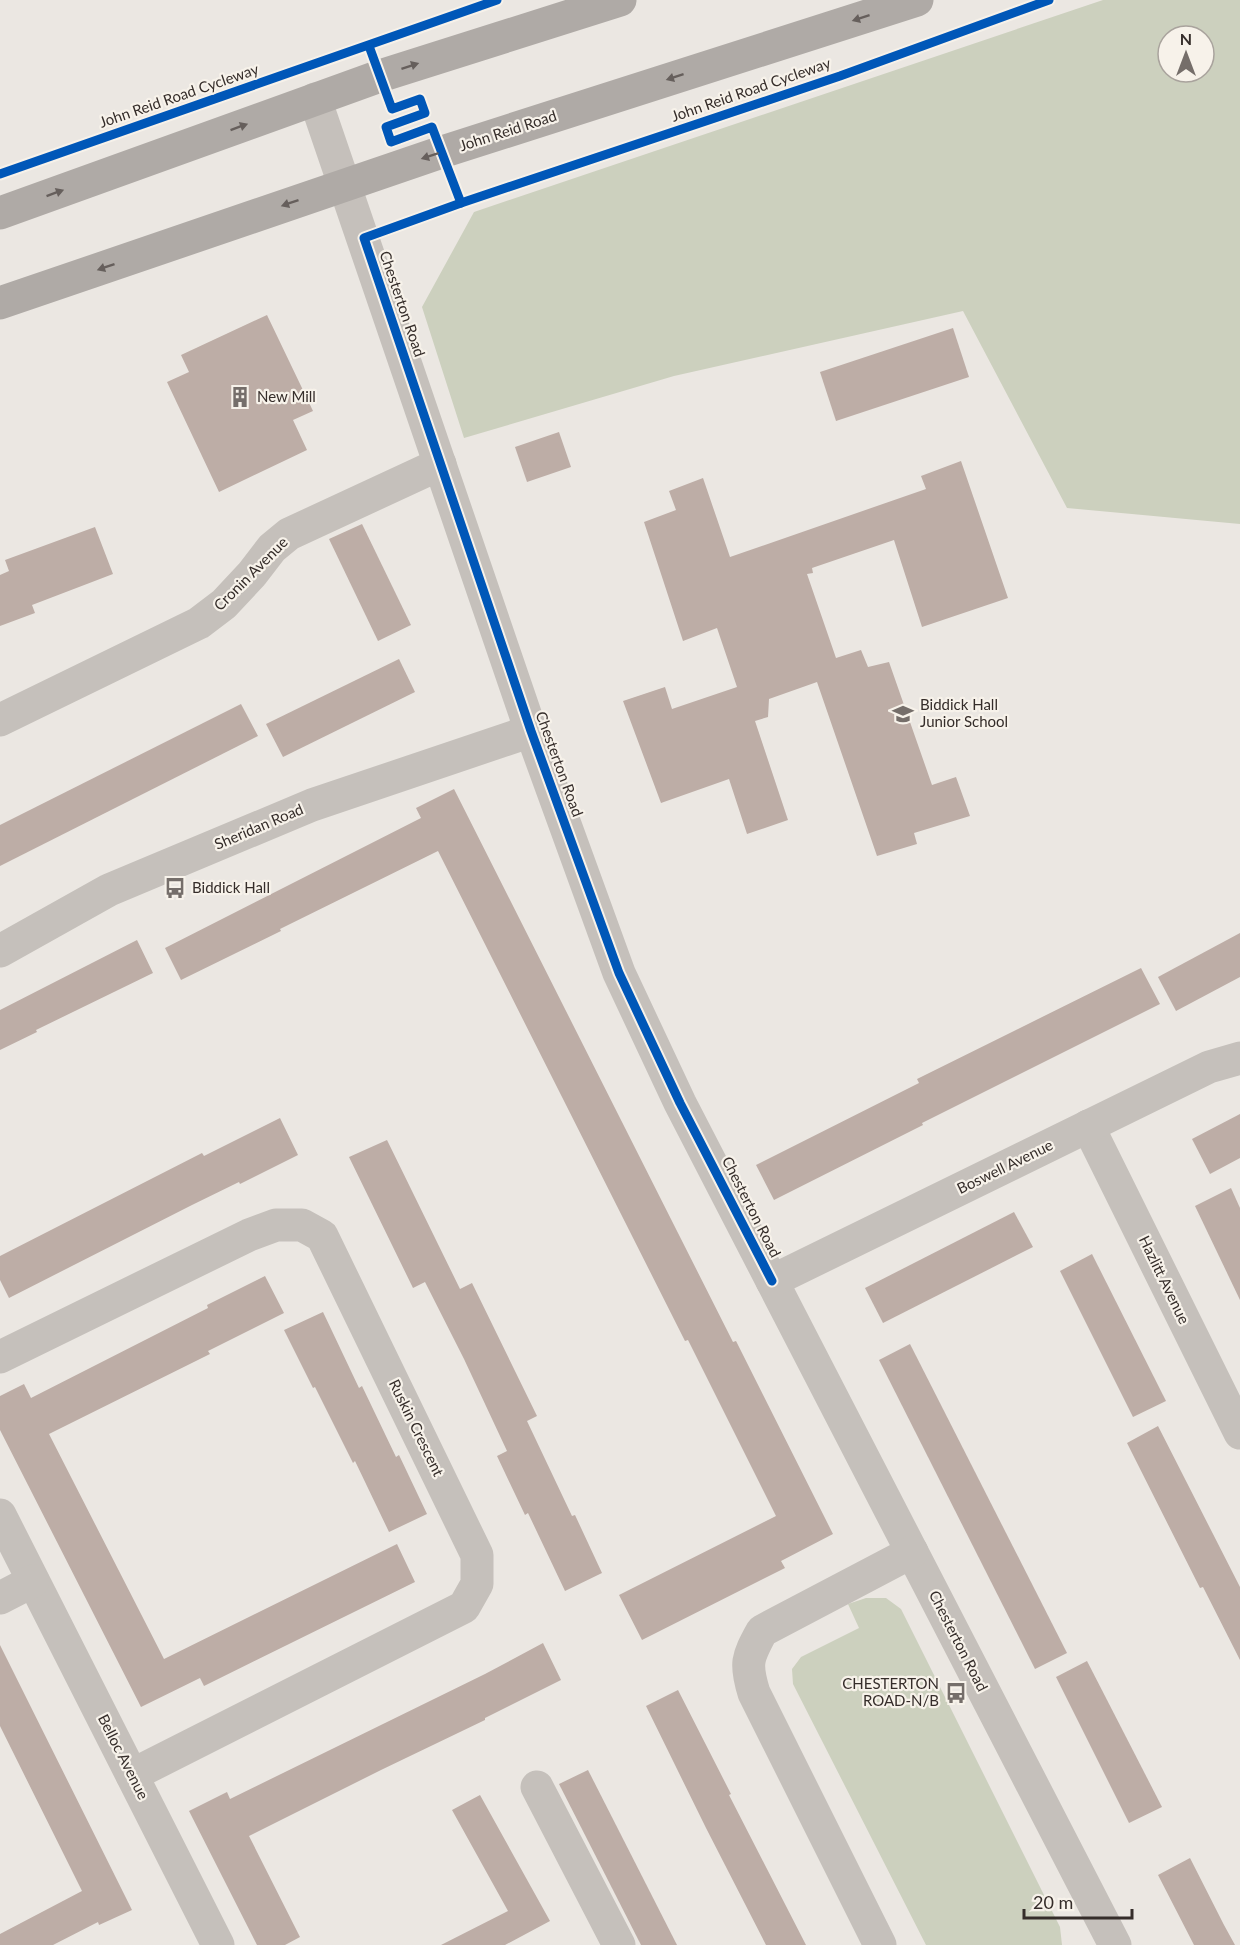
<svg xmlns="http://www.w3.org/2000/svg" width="1240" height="1945" viewBox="0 0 1240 1945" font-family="Lato,sans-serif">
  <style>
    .green { fill: #ccd0be; fill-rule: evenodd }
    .building { fill: #bdada6 }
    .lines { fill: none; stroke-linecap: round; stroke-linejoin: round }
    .minor { stroke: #c5c0bb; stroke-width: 33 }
    .trunk { stroke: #afaaa6; stroke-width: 33 }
    .cycleway-casing { stroke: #f7f2ea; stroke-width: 13 }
    .cycleway { stroke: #0057b8; stroke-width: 9 }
    .oneway { fill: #665f5c }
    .labels { text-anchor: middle; stroke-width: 4.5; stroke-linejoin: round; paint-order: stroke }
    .street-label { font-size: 15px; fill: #352d2a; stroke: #f7f2ea }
    .poi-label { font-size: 15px; fill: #352d2a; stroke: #f7f2ea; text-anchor: start }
  </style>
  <rect width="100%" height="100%" fill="#ebe7e2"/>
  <g class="green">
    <path d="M 1103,0 L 1240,0 L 1240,524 L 1067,508 L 963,311 L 674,376 L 464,438 L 422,307 L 474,212 ZM 1168,36 L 1204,36 L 1204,72 L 1168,72 Z"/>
    <polygon points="866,1598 886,1598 901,1609 1060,1927 1062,1945 926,1945 793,1684 792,1669 801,1657 859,1628 848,1604"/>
  </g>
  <g class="building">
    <polygon points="267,315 313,411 293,420 307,450 219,492 167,382 189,372 181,355"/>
    <polygon points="953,328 969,377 836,421 820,372"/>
    <polygon points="559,432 571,467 527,482 515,447"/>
    <polygon points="961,461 1008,598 922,627 894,540 812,568 813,573 807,574 836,658 861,650 868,667 889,662 932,785 956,777 970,816 914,833 917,844 877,856 817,682 769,699 768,717 755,721 788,820 747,834 729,779 661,803 623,701 665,687 672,709 737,687 717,628 683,641 644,522 676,510 669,491 703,478 730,557 926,489 921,476"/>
    <polygon points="362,524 411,625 378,641 329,539"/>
    <polygon points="95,527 113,574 32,605 35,613 0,626 0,575 9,571 5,560"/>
    <polygon points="399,659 415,692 283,757 266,724"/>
    <polygon points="241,704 258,736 0,866 0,825"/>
    <polygon points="454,789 733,1342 736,1341 833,1534 781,1561 785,1568 642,1640 619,1595 776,1516 688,1340 685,1341 438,851 280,929 281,931 181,980 165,948 421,818 416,808"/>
    <polygon points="1240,933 1240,977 1176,1011 1158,977"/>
    <polygon points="137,940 153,973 36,1030 37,1032 0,1050 0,1010"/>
    <polygon points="1141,968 1160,1004 922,1123 923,1125 774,1200 756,1165 919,1083 917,1079"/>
    <polygon points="1240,1114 1240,1158 1210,1174 1192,1139"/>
    <polygon points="280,1118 298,1155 240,1184 239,1182 192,1205 9,1298 0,1280 0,1256 202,1153 204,1156"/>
    <polygon points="387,1140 460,1289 472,1283 537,1416 527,1421 572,1516 575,1515 602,1573 565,1591 528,1513 525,1515 497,1456 507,1451 464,1359 425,1282 413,1288 349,1157"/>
    <polygon points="1231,1188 1240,1208 1240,1300 1195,1206"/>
    <polygon points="1014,1212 1033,1247 883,1323 865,1288"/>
    <polygon points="1092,1254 1166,1401 1133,1417 1060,1271"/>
    <polygon points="265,1276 284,1313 208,1351 210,1354 49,1434 164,1659 397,1544 415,1582 204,1686 200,1678 141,1707 0,1430 0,1396 24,1384 31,1398 208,1308 207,1305"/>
    <polygon points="323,1312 359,1388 362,1386 396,1457 399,1455 427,1514 389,1532 355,1461 353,1463 315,1387 313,1388 284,1330"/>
    <polygon points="910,1344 1067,1653 1035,1669 879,1360"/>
    <polygon points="1158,1426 1240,1587 1240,1660 1203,1587 1200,1588 1127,1443"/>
    <polygon points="543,1643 561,1680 485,1718 485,1720 381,1770 249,1836 300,1937 285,1945 257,1945 189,1811 227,1792 230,1799 485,1674"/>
    <polygon points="0,1645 132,1910 99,1925 98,1922 53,1945 0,1945 0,1934 82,1891 0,1726"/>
    <polygon points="1087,1661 1162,1807 1129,1823 1056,1677"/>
    <polygon points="678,1690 731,1794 729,1795 806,1945 766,1945 706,1828 646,1706"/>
    <polygon points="588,1770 677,1945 641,1945 559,1784"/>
    <polygon points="480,1795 550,1921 505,1945 441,1945 508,1911 452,1810"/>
    <polygon points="1190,1858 1224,1925 1235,1945 1194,1945 1158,1875"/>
  </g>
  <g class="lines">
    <g class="minor">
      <polyline points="315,99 531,731 619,973 680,1103 1115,1945"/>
      <polyline points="0,720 199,623 224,604 252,574 272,548 289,534 440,464"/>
      <polyline points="0,951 109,890 312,805 531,731"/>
      <polyline points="1088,1126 1240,1433"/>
      <polyline points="772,1281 1209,1067 1240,1058"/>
      <polyline points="0,1357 249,1235 276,1225 302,1225 322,1236 477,1555 477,1584 464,1607 132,1775"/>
      <polyline points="0,1515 218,1945"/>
      <polyline points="0,1598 33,1581"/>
      <polyline points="537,1787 619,1945"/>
      <path d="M 880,1945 L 754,1693 C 745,1664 747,1658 762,1631 L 912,1552"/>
    </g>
    <g class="trunk">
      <polyline points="0,213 380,76 620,0"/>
      <polyline points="0,303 442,152 917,0"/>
    </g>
    <defs>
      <g id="cycleway">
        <polyline points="369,46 392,109 420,99 425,113 386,127 391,142 432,127 461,203"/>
        <polyline points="0,174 497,0"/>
        <polyline points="772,1281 680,1103 619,973 531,731 364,238 461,203 840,76 1049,0"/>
      </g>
    </defs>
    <use href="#cycleway" class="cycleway-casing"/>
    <use href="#cycleway" class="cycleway"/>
  </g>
  <defs><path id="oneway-solid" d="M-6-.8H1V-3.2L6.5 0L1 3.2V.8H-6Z" transform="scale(1.5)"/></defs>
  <g class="oneway">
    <use href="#oneway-solid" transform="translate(861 18) rotate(162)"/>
    <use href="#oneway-solid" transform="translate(410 66) rotate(-18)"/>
    <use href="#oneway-solid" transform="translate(675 77) rotate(162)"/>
    <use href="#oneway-solid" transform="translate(239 127) rotate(-20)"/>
    <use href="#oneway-solid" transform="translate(430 156) rotate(162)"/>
    <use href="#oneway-solid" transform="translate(55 193) rotate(-20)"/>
    <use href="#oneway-solid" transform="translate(290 203) rotate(161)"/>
    <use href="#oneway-solid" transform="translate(106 267) rotate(161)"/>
  </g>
  <defs>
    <symbol id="building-bare" viewBox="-9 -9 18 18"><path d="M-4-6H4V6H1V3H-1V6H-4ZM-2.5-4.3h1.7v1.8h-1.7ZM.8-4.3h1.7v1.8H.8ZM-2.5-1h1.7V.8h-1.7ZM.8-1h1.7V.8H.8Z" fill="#756e6a" stroke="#f7f2ea" stroke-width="2.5" paint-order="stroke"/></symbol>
    <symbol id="school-bare" viewBox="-9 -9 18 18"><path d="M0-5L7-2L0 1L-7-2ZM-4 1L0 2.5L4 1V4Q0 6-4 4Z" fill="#756e6a" stroke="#f7f2ea" stroke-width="2.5" paint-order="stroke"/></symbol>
    <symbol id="bus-bare" viewBox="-9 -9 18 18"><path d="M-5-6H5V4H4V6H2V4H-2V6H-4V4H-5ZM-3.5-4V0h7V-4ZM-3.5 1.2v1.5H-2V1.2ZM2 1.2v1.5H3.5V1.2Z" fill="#756e6a" stroke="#f7f2ea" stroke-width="2.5" paint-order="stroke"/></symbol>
  </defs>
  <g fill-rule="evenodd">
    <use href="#building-bare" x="225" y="382" width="30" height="30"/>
    <use href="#school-bare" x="888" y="699" width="30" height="30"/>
    <use href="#bus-bare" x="160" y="873" width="30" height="30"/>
    <use href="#bus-bare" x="941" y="1678" width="30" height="30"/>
  </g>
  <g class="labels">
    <g class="street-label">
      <text transform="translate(751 90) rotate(-19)" y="5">John Reid Road Cycleway</text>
      <text transform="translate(179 96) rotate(-19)" y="5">John Reid Road Cycleway</text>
      <text transform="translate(508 131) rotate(-18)" y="5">John Reid Road</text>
      <text transform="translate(402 304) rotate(71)" y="5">Chesterton Road</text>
      <text transform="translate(251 574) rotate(-45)" y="5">Cronin Avenue</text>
      <text transform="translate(559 764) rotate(70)" y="5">Chesterton Road</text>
      <text transform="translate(259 827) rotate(-23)" y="5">Sheridan Road</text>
      <text transform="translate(1005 1167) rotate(-26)" y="5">Boswell Avenue</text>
      <text transform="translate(751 1207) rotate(63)" y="5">Chesterton Road</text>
      <text transform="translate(1164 1280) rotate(64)" y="5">Hazlitt Avenue</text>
      <text transform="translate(416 1428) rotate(64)" y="5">Ruskin Crescent</text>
      <text transform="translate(958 1641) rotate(63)" y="5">Chesterton Road</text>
      <text transform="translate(123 1757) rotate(63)" y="5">Belloc Avenue</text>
    </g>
    <g class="poi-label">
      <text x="257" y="402">New Mill</text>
      <text x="920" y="710">Biddick Hall<tspan x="920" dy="17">Junior School</tspan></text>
      <text x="192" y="893">Biddick Hall</text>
      <text x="939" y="1689" text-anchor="end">CHESTERTON<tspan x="939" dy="17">ROAD-N/B</tspan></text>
    </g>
  </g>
  <g transform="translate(1186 54)"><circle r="28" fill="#f7f2ea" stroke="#a9a39d" stroke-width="1.5"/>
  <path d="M0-4.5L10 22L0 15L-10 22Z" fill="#756e6a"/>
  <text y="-9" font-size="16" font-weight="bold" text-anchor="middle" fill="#352d2a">N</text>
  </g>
  <path d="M1024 1909v9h108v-9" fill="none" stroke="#352d2a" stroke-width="3"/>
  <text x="1033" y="1909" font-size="18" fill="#352d2a" stroke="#f7f2ea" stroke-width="4.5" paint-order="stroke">20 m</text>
</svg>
